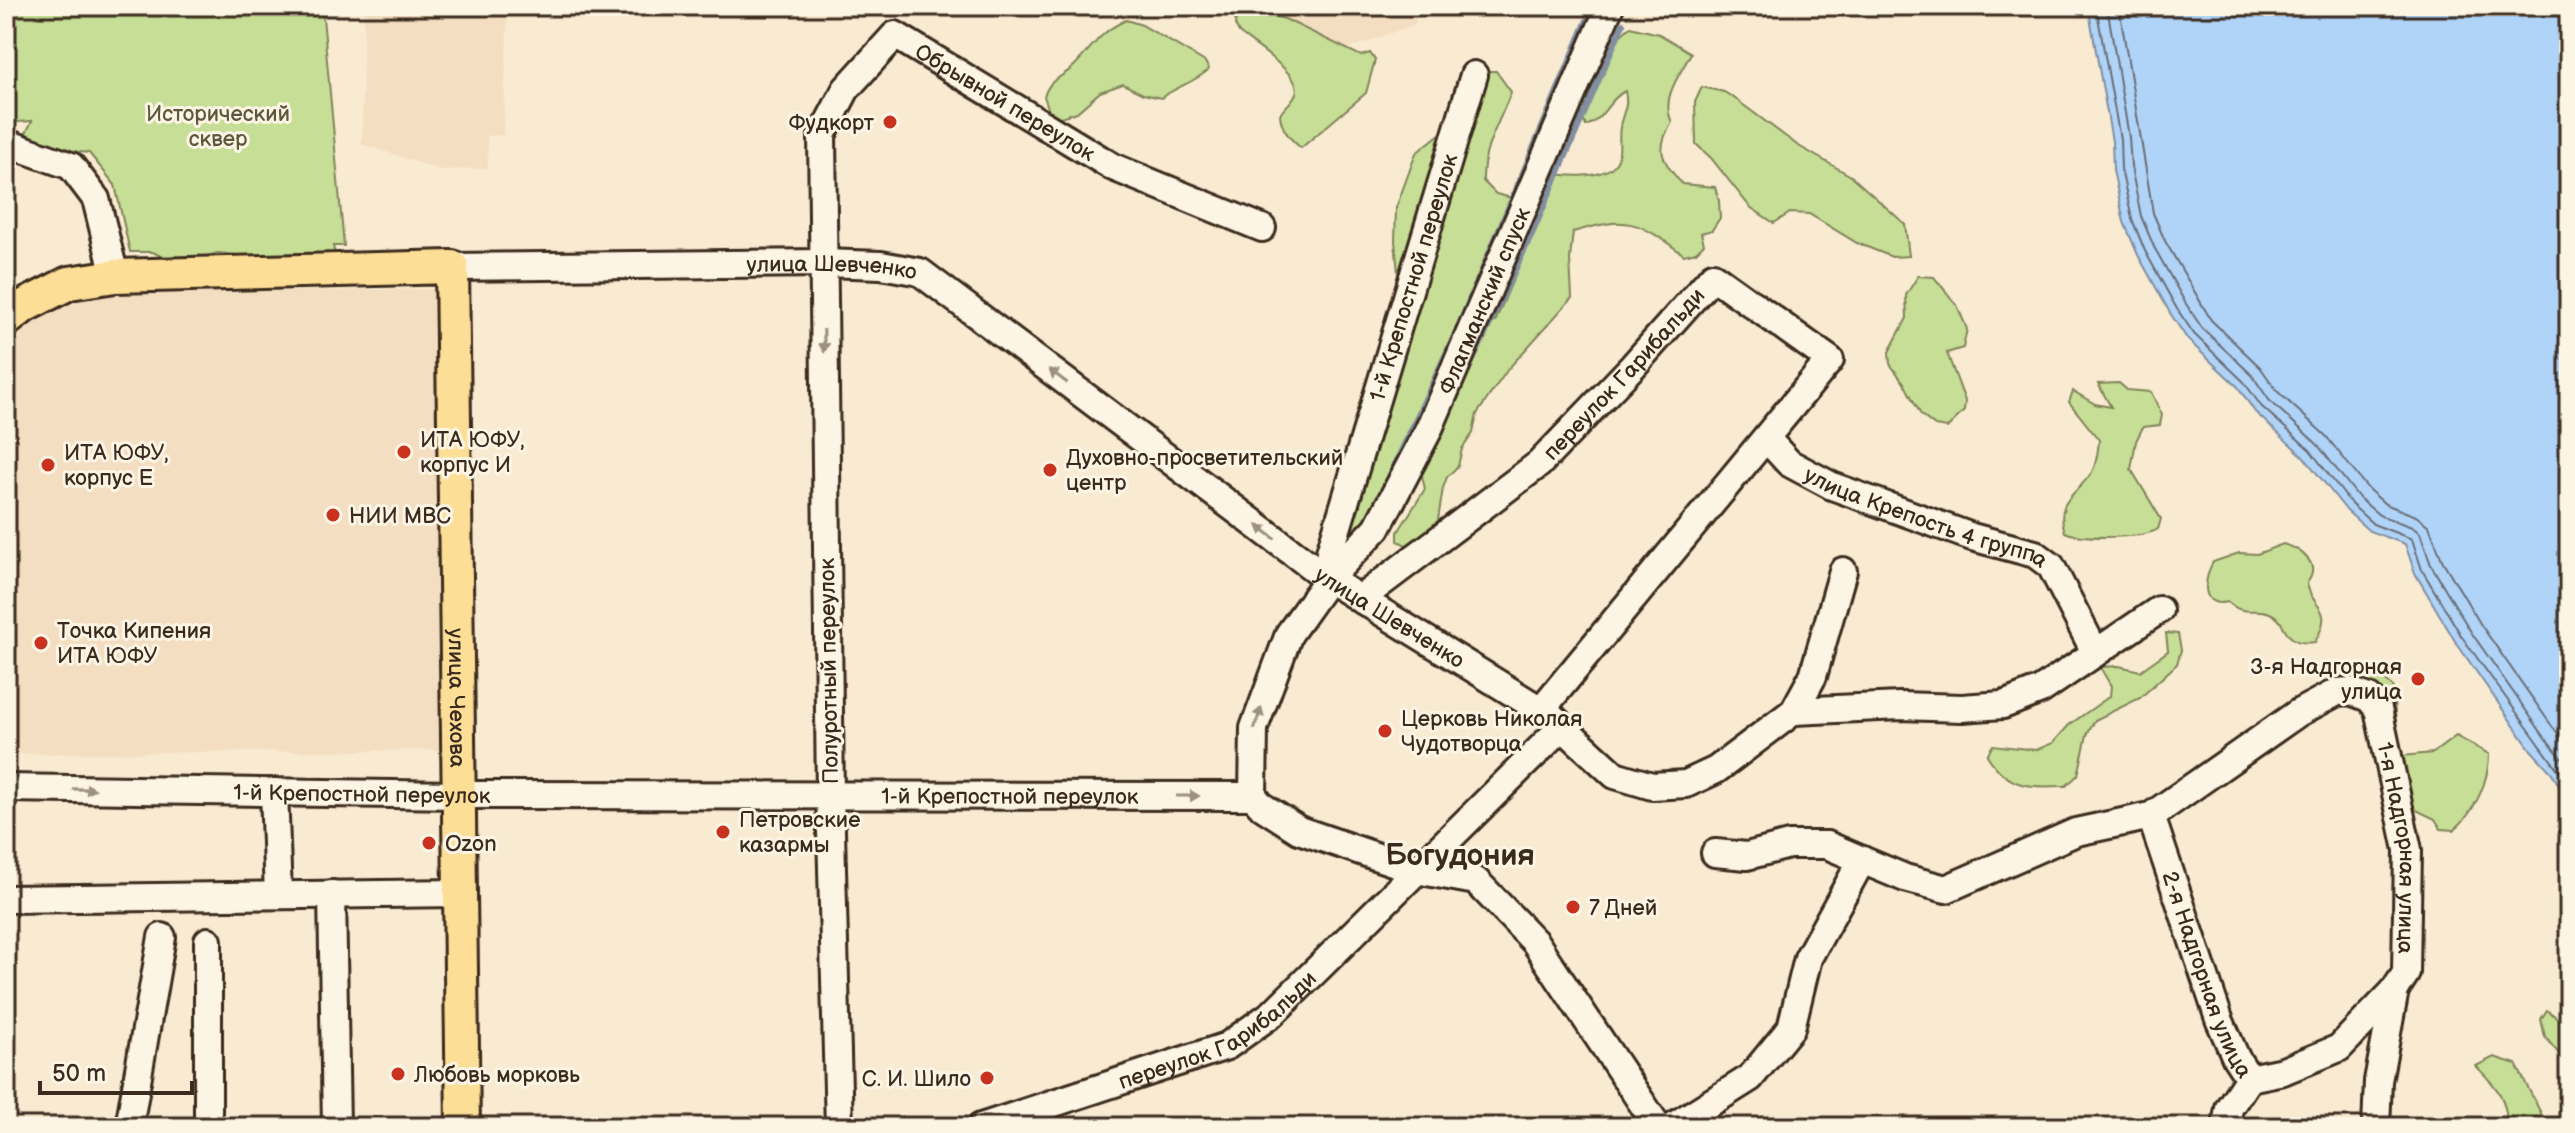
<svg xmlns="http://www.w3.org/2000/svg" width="2575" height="1133" viewBox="0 0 2575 1133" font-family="'Balsamiq Sans',sans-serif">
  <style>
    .built { fill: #f3dec1 }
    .green { fill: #c6de95; stroke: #80845a; stroke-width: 2 }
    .water { fill: #b0d3f8; stroke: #818fa1; stroke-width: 2 }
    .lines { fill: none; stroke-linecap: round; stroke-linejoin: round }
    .shore { stroke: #6a6e75; stroke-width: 2 }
    .stream { stroke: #818fa1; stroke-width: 6 }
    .minor-casing { stroke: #3b2a1e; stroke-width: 32 }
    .major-casing { stroke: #3b2a1e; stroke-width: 38 }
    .minor { stroke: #fcf5e5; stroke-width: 26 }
    .major { stroke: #fdde96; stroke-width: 32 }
    .oneway { fill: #9c9082 }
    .poi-dot { fill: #c8321e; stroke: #fcf5e5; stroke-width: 3 }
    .labels { text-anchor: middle; stroke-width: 6; stroke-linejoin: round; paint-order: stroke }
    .street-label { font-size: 22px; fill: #3b2a1e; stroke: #fcf5e5 }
    .park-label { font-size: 22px; fill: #5e573c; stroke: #fcf5e5 }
    .poi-label { font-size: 22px; fill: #3b2a1e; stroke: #fcf5e5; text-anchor: start }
    .district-label { font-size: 30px; font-weight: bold; fill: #3b2a1e; stroke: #fcf5e5 }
  </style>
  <rect width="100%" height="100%" fill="#f9ead2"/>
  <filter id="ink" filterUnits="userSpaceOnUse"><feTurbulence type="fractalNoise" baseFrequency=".0125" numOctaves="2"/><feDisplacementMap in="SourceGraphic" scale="16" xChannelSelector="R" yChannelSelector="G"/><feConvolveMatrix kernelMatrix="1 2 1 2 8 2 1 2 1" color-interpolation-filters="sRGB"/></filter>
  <g filter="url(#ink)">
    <g class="built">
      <polygon points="364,6 508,6 503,135 487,136 488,168 441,170 362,144"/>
      <polygon points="1220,6 1418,6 1415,24 1338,53"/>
      <polygon points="436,289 442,750 6,754 6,336 40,309 90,294"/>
    </g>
    <g class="green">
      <polygon points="6,6 322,6 344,246 333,246 336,259 329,264 218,253 191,260 166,259 153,252 130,252 115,185 89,153 44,148 25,135 32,121 6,123"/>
      <path d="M 1251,11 L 1285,19 L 1361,56 L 1370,53 L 1375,60 L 1366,93 L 1301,148 C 1289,138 1281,129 1280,114 C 1284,108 1294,100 1296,93 C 1303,75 1252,44 1239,33 L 1235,25 L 1236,16 Z"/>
      <path d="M 1126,20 L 1142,25 L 1205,62 L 1209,69 C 1201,79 1174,88 1161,98 L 1143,94 L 1123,84 L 1100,92 L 1077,112 L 1057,118 L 1049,111 L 1044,96 C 1052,75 1061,80 1074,66 C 1095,45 1097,34 1126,20 Z"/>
      <path d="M 1630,27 L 1659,34 L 1691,53 C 1680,75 1660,98 1672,122 C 1654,151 1663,161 1682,184 L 1715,187 L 1719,201 L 1720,218 L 1712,230 L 1701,233 L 1704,244 L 1696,252 L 1684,255 C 1638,221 1629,215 1573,232 L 1570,259 L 1572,298 L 1508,369 L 1477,414 L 1473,433 L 1462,449 L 1458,466 L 1447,477 L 1443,488 L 1438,520 L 1428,537 L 1419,544 L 1408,546 L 1398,541 L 1398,532 L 1425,489 L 1420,467 L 1460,377 L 1475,355 L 1482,335 L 1496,320 L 1513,279 L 1523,232 L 1527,224 L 1536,217 L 1534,208 L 1543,171 C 1561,177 1610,181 1618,159 C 1621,149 1618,137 1620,127 C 1622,112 1629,108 1625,91 C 1608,99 1605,119 1586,126 L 1577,107 L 1607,47 Z"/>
      <path d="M 1477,71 L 1496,71 L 1511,92 C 1500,122 1482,148 1483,181 L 1496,194 L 1516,199 L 1466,321 L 1383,496 L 1367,520 L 1353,529 L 1338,525 L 1399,284 L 1395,241 L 1396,208 L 1416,153 L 1441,133 Z"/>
      <polygon points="1702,87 1724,92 1734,98 1797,145 1851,176 1905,224 1909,256 1892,257 1857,243 1809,214 1790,213 1774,223 1750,207 1711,158 1696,144 1695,102"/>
      <polygon points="1918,276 1934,277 1957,305 1967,329 1963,348 1947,353 1965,401 1964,411 1947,428 1935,426 1921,415 1904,383 1890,364 1889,352 1907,318 1906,295"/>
      <path d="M 2119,383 L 2127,390 L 2151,392 L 2162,415 L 2160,425 L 2143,427 L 2136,441 L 2131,469 L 2161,519 L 2158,529 C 2143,539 2081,539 2065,532 C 2054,500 2077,495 2092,472 C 2097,463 2098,451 2099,440 L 2069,402 L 2073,391 L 2095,404 L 2111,407 L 2098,384 Z"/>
      <path d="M 2283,544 C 2301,549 2322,564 2307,583 C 2311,610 2336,605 2315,642 C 2281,647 2289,621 2270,613 C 2253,606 2246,618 2228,602 C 2199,609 2204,578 2213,562 L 2239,553 L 2257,554 Z"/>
      <path d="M 2166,633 L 2178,634 L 2181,650 L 2177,664 L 2140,698 L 2095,720 L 2087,735 L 2078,775 L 2066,786 C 2029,787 2008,789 1987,755 L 1993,745 L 2036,750 L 2053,743 L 2069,725 L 2110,696 L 2111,686 L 2100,667 L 2119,666 L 2140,671 L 2168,651 Z"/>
      <path d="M 2376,673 L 2393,687 L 2397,738 L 2402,756 L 2433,753 L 2456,736 L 2489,754 C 2489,781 2475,812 2454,830 L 2441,829 L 2435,819 L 2408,806 L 2365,698 L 2363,675 Z"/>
      <path d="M 2547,1010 C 2574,1029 2569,1035 2569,1066 L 2545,1037 L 2541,1019 Z"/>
      <path d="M 2494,1057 L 2516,1064 L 2548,1127 L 2507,1127 C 2507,1096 2496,1087 2476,1066 Z"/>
    </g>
    <polygon class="water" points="2088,6 2569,6 2569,804 2552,773 2531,750 2455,641 2415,573 2405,544 2369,531 2347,511 2303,456 2255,412 2238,387 2188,340 2170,313 2138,255 2124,222 2113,170 2112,141"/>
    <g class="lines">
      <g class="shore">
        <polyline points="2096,6 2120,139 2121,169 2132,219 2145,251 2177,309 2194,334 2244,382 2261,406 2310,450 2352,505 2373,524 2412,539 2422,570 2462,637 2569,785"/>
        <polyline points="2107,6 2129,137 2131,167 2141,216 2154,247 2186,304 2202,328 2252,375 2269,400 2317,444 2359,498 2379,515 2412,527 2420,533 2431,565 2471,632 2546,739 2569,766"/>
        <polyline points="2119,6 2153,213 2165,241 2211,320 2260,367 2278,392 2326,436 2368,489 2385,504 2416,516 2429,526 2442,560 2481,625 2556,732 2569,747"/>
      </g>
      <g class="stream">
        <polyline points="1468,371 1532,234 1623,24"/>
        <polyline points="1389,477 1455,334 1593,6"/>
        <polyline points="1401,511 1408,497"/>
      </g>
      <defs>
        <g id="minor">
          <polyline points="6,146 15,146 71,166 96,199 115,276"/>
          <path id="s1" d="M 452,267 L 824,263 L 881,265 L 920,272 L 1328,579 L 1552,717 L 1615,775 L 1652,786 L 1686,784 L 1716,770 L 1794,711 L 1813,676 L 1843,571"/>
          <path id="s2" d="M 1766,438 L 1789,463 L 1832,486 L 1972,537 L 2035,554 L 2051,566 L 2095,652"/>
          <path id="s3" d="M 1328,579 L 1330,552 L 1474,75"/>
          <path id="s4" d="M 1360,599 L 1539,464 L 1633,366 L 1713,276 L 1830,360 L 1541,710"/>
          <polyline points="1794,711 1900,706 1962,708 2003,705 2041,690 2159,610"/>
          <path id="s5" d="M 6,788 L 458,795 L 1253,796"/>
          <polyline points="274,792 278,895"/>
          <path id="s6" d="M 1253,796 L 1254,728 L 1289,634 L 1328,579 L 1377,528 L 1428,431 L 1610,6"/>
          <polyline points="1253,796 1263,807 1299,830 1416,870 1476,881 1535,942 1658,1127"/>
          <path id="s7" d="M 2151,816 L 2219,1019 L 2236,1058 L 2249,1078 L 2229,1108 L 2226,1127"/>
          <path id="s8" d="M 1862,860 L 1905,878 L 1946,889 L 2076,832 L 2151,816 L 2298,713 L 2337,692 L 2350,691 L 2369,698 L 2378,709 L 2408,850 L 2406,973 L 2395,990 L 2378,1081 L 2376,1127"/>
          <polyline points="332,894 336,1127"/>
          <polyline points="6,899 459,893"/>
          <polyline points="2249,1078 2283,1071 2339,1048 2395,990"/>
          <polyline points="129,1127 162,937"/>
          <polyline points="208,1127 208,941"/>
          <path id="s9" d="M 839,1127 L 830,795 L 822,135 L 846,89 L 895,35 L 1113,167 L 1262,228"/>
          <path id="s10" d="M 981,1127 L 1227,1046 L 1273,1013 L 1562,727"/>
          <polyline points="1672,1127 1750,1078 1791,1028 1808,958 1862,860 1827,845 1789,845 1747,856 1715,853"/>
        </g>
        <g id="major">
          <path id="s11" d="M 6,320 L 24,306 L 69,283 L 115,276 L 452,267 L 463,1127"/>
        </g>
      </defs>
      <use href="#minor" class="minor-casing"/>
      <use href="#major" class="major-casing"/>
      <use href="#minor" class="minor"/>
      <use href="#major" class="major"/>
    </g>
    <defs><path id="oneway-solid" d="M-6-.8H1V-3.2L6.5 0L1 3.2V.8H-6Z" transform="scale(2)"/></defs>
    <g class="oneway">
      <use href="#oneway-solid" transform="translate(824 341) rotate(89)"/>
      <use href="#oneway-solid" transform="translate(1058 376) rotate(-143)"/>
      <use href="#oneway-solid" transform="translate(1266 532) rotate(-143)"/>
      <use href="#oneway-solid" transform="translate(1258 718) rotate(-72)"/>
      <use href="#oneway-solid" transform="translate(84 789) rotate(1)"/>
      <use href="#oneway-solid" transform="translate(1188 796)"/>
    </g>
  </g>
  <g class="poi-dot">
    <circle cx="890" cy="122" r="8"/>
    <circle cx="404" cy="452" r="8"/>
    <circle cx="48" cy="465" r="8"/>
    <circle cx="1050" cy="470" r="8"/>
    <circle cx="333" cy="515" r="8"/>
    <circle cx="41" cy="643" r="8"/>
    <circle cx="2418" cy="679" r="8"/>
    <circle cx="1385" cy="731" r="8"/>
    <circle cx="723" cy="832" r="8"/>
    <circle cx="429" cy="843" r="8"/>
    <circle cx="1573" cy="907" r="8"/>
    <circle cx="398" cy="1074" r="8"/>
    <circle cx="987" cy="1078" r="8"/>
  </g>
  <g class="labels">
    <g class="street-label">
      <text dy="8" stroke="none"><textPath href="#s9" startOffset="1246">Обрывной переулок</textPath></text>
      <text dy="8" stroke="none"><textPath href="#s1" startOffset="380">улица Шевченко</textPath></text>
      <text dy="8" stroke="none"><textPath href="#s3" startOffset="314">1-й Крепостной переулок</textPath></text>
      <text dy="8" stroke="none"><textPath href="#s6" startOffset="558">Флагманский спуск</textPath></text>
      <text dy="8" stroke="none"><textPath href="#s4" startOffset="348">переулок Гарибальди</textPath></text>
      <text dy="8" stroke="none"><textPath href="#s2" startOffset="182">улица Крепость 4 группа</textPath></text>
      <text dy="8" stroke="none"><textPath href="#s1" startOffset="1052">улица Шевченко</textPath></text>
      <text transform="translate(828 671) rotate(-91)" y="8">Полуротный переулок</text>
      <text dy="8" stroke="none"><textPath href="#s11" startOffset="888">улица Чехова</textPath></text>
      <text dy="8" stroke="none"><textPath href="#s5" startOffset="356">1-й Крепостной переулок</textPath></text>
      <text dy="8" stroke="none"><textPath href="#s5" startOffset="1004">1-й Крепостной переулок</textPath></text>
      <text dy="8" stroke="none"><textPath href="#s8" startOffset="720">1-я Надгорная улица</textPath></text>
      <text dy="8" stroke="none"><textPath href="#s7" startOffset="168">2-я Надгорная улица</textPath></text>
      <text dy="8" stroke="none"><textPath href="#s10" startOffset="258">переулок Гарибальди</textPath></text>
    </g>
    <g class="park-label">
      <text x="218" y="121">Исторический<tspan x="218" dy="25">сквер</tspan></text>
    </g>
    <g class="poi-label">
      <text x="874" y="130" text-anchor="end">Фудкорт</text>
      <text x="420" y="447">ИТА ЮФУ,<tspan x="420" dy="25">корпус И</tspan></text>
      <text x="64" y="460">ИТА ЮФУ,<tspan x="64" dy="25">корпус Е</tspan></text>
      <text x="1066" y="465">Духовно-просветительский<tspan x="1066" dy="25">центр</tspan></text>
      <text x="349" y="523">НИИ МВС</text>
      <text x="57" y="638">Точка Кипения<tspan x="57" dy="25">ИТА ЮФУ</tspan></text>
      <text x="2402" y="674" text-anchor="end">3-я Надгорная<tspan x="2402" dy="25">улица</tspan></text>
      <text x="1401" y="726">Церковь Николая<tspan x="1401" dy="25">Чудотворца</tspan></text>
      <text x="739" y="827">Петровские<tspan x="739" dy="25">казармы</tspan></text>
      <text x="445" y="851">Ozon</text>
      <text x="1589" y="915">7 Дней</text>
      <text x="414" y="1082">Любовь морковь</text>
      <text x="971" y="1086" text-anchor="end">С. И. Шило</text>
    </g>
    <g class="district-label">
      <text x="1460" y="865">Богудония</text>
    </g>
  </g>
  <rect width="2575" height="1133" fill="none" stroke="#fcf5e5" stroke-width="32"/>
  <rect x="16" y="16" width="2543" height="1101" fill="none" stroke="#3b2a1e" stroke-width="3" filter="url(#ink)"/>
  <path d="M40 1081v12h152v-12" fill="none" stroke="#3b2a1e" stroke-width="4"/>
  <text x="52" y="1081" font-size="24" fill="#3b2a1e" stroke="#fcf5e5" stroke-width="6" paint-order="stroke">50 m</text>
</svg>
